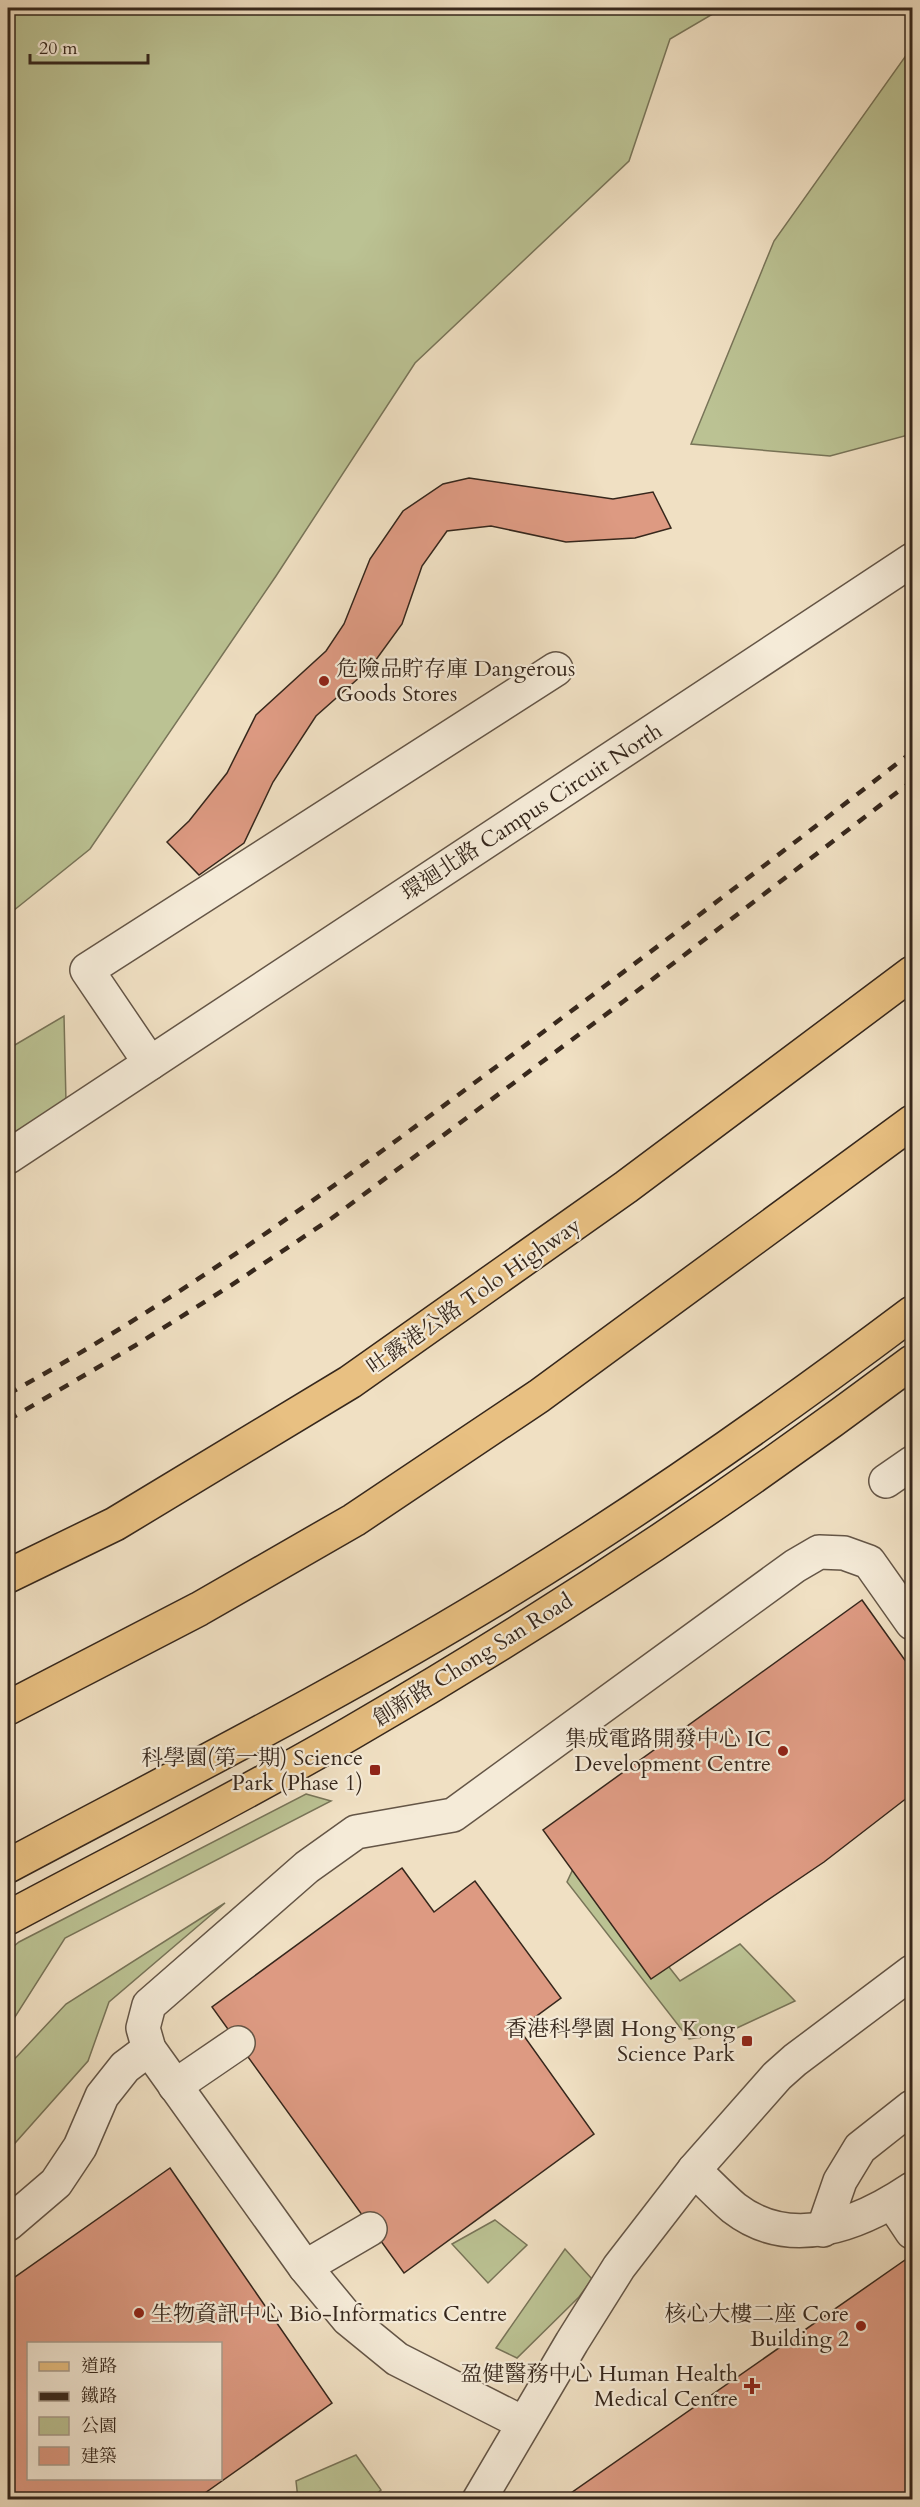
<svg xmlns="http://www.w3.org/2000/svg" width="920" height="2507" viewBox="0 0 920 2507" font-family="Cardo,'Noto Serif TC',serif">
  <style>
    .green { fill: #bbc293; stroke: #787458; stroke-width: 1.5 }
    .building { fill: #dd9a82; stroke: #36271c; stroke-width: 1.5; fill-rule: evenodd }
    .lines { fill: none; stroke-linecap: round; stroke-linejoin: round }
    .minor-casing { stroke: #645546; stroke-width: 36 }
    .major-casing { stroke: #36271c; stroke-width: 36 }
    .highway-casing { stroke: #36271c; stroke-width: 36 }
    .minor { stroke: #f5ebd8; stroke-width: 33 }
    .major { stroke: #e8c082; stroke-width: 33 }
    .highway { stroke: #e8c082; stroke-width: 33 }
    .rail { stroke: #36271c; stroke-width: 4.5; stroke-dasharray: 10 10; stroke-linecap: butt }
    .poi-dot { fill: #8f2418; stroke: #f5ebd8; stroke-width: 2 }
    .labels { text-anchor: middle; stroke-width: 4.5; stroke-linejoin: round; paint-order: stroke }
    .poi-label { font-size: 22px; fill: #36271c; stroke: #f5ebd8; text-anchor: end }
    .street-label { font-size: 22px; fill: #36271c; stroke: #f5ebd8 }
  </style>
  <rect width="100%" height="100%" fill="#f0e0c3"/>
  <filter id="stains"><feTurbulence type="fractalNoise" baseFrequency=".00333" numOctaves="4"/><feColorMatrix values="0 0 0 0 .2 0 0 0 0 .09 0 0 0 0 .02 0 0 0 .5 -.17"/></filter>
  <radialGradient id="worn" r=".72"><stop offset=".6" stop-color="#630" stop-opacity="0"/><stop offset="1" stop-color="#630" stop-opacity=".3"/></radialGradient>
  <g class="green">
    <polygon points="8,8 534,8 542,12 557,8 723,8 670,39 629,161 415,363 276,576 90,849 8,915"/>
    <polygon points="912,47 912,434 830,456 691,444 774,241"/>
    <polygon points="64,1016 66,1102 8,1136 8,1049"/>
    <polygon points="306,1794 331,1801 65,1938 8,2028 8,1951 19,1942"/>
    <polygon points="580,1854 680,1981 740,1944 795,2001 724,2034 689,2039 567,1882"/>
    <polygon points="225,1903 109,2002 88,2061 8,2151 8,2066 66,2004"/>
    <polygon points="495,2220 527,2245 488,2283 452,2244"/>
    <polygon points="565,2249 592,2279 579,2297 517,2358 496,2348"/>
    <polygon points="356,2455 381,2490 370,2499 298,2499 296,2481"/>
  </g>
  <g class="building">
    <polygon points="469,478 613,499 653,492 671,528 635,538 566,542 491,526 447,531 422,566 402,624 370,668 316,716 273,782 244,843 199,875 167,842 189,821 227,773 256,715 326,651 344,624 370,559 403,511 443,484"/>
    <polygon points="862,1600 912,1670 912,1794 824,1862 651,1979 543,1830"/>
    <polygon points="402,1868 434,1912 475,1881 561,1998 519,2029 594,2134 404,2273 212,2007"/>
    <path d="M 170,2168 L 332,2403 L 195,2500 L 8,2500 L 8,2282 ZM 28,2344 L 220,2344 L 220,2478 L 28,2478 Z"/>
    <polygon points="905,2260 912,2271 912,2500 576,2500 571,2493"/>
  </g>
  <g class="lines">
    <defs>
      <g id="minor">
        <polyline points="150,1063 87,970 556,669"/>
        <polyline points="8,1157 912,560"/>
        <polyline points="886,1481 912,1463"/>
        <polyline points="175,2086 238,2043"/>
        <path d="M 694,2170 C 707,2182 720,2196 734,2208 C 791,2252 860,2224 912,2189"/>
        <polyline points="892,2202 912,2232"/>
        <polyline points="8,2224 56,2183 80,2147 102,2096 125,2067 149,2049"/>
        <polyline points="823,2230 840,2181 860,2148 912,2107"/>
        <polyline points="305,2267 370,2229"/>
        <polyline points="523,2423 397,2359 348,2319 305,2267 149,2049 143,2028 149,2005 307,1867 356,1832 453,1815 795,1566 819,1552 844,1553 869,1562 912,1623"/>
        <polyline points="479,2500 572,2342 619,2267 694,2170 777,2076 795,2060 912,1972"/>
      </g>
      <g id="major">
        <path d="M 8,1866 C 177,1776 349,1689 513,1588 C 651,1503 783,1410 912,1313"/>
        <path d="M 8,1918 C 122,1857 239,1798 351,1733 C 545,1621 733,1496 912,1362"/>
      </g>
      <g id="highway">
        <polyline points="8,1576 115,1524 350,1382 626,1187 912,973"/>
        <polyline points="8,1708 199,1609 354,1520 539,1396 912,1122"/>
      </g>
    </defs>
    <use href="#minor" class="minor-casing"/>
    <use href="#major" class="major-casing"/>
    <use href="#highway" class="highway-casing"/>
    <use href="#minor" class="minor"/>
    <use href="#major" class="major"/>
    <use href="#highway" class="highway"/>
    <g class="rail">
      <path d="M 8,1394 C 174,1303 329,1191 481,1078 C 626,971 770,862 912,752"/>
      <polyline points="8,1420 136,1345 230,1286 332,1218 624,1001 912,781"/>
    </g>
  </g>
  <g class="poi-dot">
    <circle cx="324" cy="681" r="6"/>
    <circle cx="783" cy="1751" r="6"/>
    <rect x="369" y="1764" width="12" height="12" rx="3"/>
    <rect x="741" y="2035" width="12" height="12" rx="3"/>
    <circle cx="139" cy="2313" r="6"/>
    <circle cx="861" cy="2326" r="6"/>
    <path d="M749 2377h6v6h6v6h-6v6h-6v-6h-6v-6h6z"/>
  </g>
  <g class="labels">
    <g class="poi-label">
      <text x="336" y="676" text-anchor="start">危險品貯存庫 Dangerous<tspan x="336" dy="25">Goods Stores</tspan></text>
      <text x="771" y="1746">集成電路開發中心 IC<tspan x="771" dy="25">Development Centre</tspan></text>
      <text x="363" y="1765">科學園(第一期) Science<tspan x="363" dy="25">Park (Phase 1)</tspan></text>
      <text x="735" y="2036">香港科學園 Hong Kong<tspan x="735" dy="25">Science Park</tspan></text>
      <text x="151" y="2321" text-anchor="start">生物資訊中心 Bio-Informatics Centre</text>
      <text x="849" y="2321">核心大樓二座 Core<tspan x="849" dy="25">Building 2</tspan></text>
      <text x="738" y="2381">盈健醫務中心 Human Health<tspan x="738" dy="25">Medical Centre</tspan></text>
    </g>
    <g class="street-label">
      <text transform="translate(531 811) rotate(-33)" y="8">環迴北路 Campus Circuit North</text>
      <text transform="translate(473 1295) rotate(-35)" y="8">吐露港公路 Tolo Highway</text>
      <text transform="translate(472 1659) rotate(-32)" y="8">創新路 Chong San Road</text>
    </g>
  </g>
  <rect width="920" height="2507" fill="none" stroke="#f0e0c3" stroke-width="30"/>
  <rect x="9" y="9" width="902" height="2489" fill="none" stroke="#36271c" stroke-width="3"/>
  <rect x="15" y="15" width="890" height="2477" fill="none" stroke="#36271c" stroke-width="1.5"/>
  <rect x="27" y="2342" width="195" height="138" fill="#f5ebd8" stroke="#a99d8d" stroke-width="1.5"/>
  <rect x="39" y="2362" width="30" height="9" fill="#e8c082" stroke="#a99d8d" stroke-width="1.5"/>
  <text x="81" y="2372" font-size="18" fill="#36271c">道路</text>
  <rect x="39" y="2392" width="30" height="9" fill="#36271c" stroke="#a99d8d" stroke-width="1.5"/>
  <text x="81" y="2402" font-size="18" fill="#36271c">鐵路</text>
  <rect x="39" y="2417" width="30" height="18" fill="#bbc293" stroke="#a99d8d" stroke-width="1.5"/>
  <text x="81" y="2432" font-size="18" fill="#36271c">公園</text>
  <rect x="39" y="2447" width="30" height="18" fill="#dd9a82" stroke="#a99d8d" stroke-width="1.5"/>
  <text x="81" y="2462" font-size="18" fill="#36271c">建築</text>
  <path d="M30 54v9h118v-9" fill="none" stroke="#36271c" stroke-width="3"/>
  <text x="39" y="54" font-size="18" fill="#36271c" stroke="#f5ebd8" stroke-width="4.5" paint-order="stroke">20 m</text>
  <rect width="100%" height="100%" filter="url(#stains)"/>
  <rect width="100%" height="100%" fill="url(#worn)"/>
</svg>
